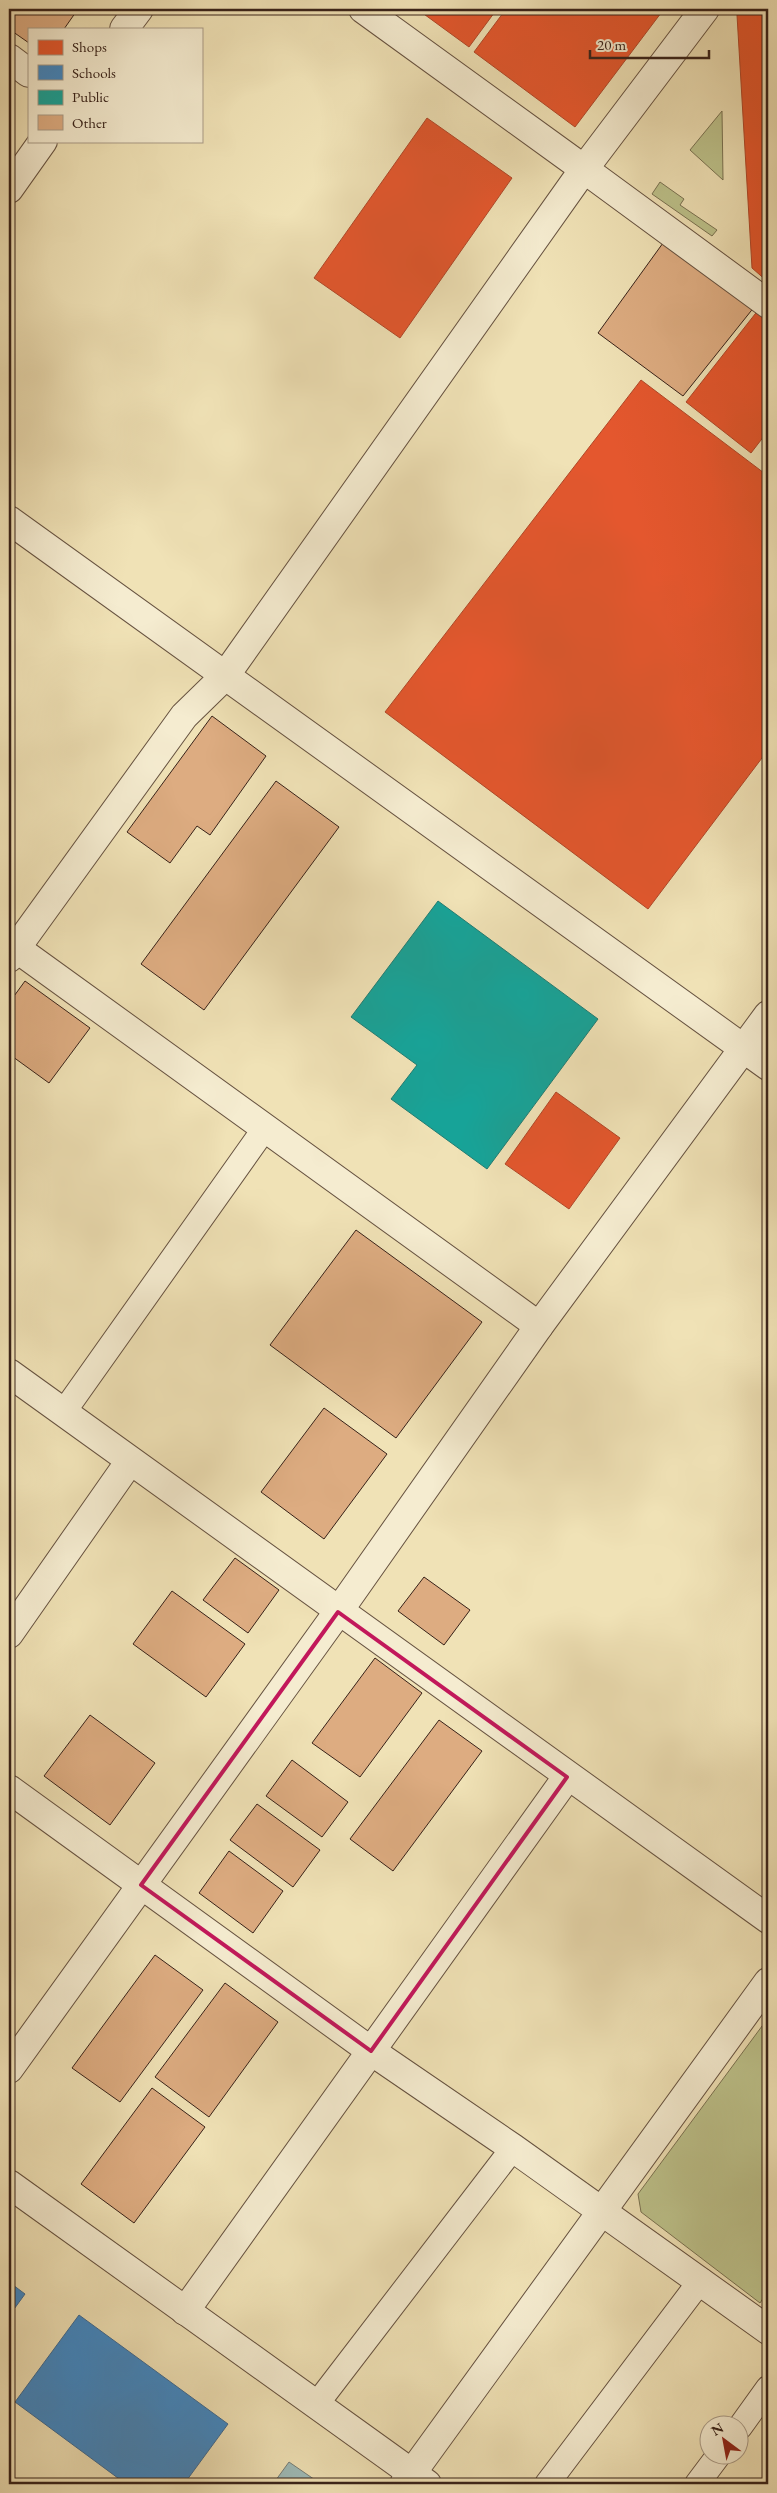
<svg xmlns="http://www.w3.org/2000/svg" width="777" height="2493" viewBox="0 0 777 2493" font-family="'EB Garamond',serif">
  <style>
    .green { fill: #bdc28b; stroke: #7a7252 }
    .water { fill: #9ebbb8; stroke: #757e78 }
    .shops { fill: #e4572e; stroke: #b04728 }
    .schools { fill: #3f88c5; stroke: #3d6991 }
    .public { fill: #17a398; stroke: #217c72 }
    .building { fill: #ddac81; stroke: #382219 }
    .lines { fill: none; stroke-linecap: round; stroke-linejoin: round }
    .service-casing { stroke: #665240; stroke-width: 26 }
    .pedestrian-casing { stroke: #665240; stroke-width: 30 }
    .minor-casing { stroke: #665240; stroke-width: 30 }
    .tertiary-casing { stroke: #665240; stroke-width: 30 }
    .service { stroke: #f5ecd0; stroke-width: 24 }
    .pedestrian { stroke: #f5ecd0; stroke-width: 28 }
    .minor { stroke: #f5ecd0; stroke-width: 28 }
    .tertiary { stroke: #f5ecd0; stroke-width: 28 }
    .marked { fill: none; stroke: #c2185b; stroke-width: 4; stroke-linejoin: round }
  </style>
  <rect width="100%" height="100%" fill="#f0e2b6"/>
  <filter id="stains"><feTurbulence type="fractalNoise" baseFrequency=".004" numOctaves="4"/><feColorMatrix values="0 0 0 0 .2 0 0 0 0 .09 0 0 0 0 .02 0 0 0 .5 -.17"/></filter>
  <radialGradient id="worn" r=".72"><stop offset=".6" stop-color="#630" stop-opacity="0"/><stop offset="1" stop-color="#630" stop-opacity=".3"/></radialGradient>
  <g class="green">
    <polygon points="722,111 723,179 723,180 690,150"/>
    <polygon points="660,182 684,199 680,205 717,230 712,236 652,194"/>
    <polygon points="768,2018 768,2291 760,2303 641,2212 638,2194"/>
  </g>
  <polygon class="water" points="289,2462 321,2484 273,2484"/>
  <g class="shops">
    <polygon points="417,9 497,9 469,47"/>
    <polygon points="506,9 664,9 575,127 474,52"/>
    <polygon points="745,9 768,9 768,282 752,268 737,15"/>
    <polygon points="427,118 512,178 400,338 314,278"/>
    <polygon points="759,309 768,316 768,431 751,453 686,402"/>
    <polygon points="641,380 768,476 768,750 648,909 385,712"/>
    <polygon points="556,1092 620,1138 569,1209 505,1164"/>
  </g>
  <g class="schools">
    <polygon points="9,2282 25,2294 9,2316"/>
    <polygon points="79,2315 228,2424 184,2484 126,2484 15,2402"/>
  </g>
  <polygon class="public" points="438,901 598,1019 487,1169 391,1099 417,1065 351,1017"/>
  <g class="building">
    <polygon points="9,9 78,9 64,29 29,29 29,43 9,29"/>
    <polygon points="663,243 755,306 683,396 598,333"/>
    <polygon points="212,716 266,756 210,835 197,826 170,863 127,832"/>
    <polygon points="276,781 339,827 204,1010 141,964"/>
    <polygon points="25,981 90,1028 49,1083 9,1054 9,1003"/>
    <polygon points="356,1230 482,1322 396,1438 270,1345"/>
    <polygon points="324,1408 387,1454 324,1539 261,1492"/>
    <polygon points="235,1558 279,1590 248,1633 203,1600"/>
    <polygon points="424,1577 470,1610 444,1645 398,1611"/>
    <polygon points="172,1591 245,1644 206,1697 133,1644"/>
    <polygon points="375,1658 422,1693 360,1777 312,1743"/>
    <polygon points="90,1715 155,1763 110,1825 44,1776"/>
    <polygon points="439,1720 482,1751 393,1871 350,1839"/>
    <polygon points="292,1760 348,1802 322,1837 266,1796"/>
    <polygon points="257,1804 320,1850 293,1887 230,1840"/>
    <polygon points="229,1851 283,1891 253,1933 199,1893"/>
    <polygon points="155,1955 203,1990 120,2102 72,2068"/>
    <polygon points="225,1983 278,2022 209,2117 155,2077"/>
    <polygon points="152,2088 205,2127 134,2223 81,2184"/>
  </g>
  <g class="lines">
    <defs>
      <g id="service">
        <polyline points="63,1413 265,1128"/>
        <polyline points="316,2405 513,2148"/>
        <polyline points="740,2427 768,2388"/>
        <polyline points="547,2484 701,2280"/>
        <polyline points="697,2484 718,2456"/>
      </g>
      <polyline id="pedestrian" points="584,169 768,304"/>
      <g id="minor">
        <polyline points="363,9 584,169"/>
        <polyline points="124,29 139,9"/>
        <polyline points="9,58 29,73"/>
        <polyline points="9,189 43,141"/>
        <polyline points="9,943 539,1326"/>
        <polyline points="9,958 184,716 225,676 584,169 705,9"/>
        <polyline points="9,1373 768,1919"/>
        <polyline points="9,1634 130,1461"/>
        <polyline points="9,1789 371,2051 513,2148 768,2330"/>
        <polyline points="185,2311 567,1777"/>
        <polyline points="404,2484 768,1982"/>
      </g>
      <g id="tertiary">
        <polyline points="9,520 768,1066"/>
        <polyline points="9,2069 338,1612 539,1326 768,1015"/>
        <polyline points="9,2184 427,2484"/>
      </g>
    </defs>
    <use href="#service" class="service-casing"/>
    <use href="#pedestrian" class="pedestrian-casing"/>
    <use href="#minor" class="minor-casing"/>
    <use href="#tertiary" class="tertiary-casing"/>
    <use href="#service" class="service"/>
    <use href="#pedestrian" class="pedestrian"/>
    <use href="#minor" class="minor"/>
    <use href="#tertiary" class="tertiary"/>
  </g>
  <path class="marked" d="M 338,1612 L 567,1777 L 371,2051 L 141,1885 Z"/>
  <rect width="777" height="2493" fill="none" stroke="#f0e2b6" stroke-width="30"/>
  <rect x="10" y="10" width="757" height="2473" fill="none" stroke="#382219" stroke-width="2.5"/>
  <rect x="15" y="15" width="747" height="2463" fill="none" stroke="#382219"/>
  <rect x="28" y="28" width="175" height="115" fill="#f5ecd0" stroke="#a99b87"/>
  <rect x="38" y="40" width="25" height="15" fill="#e4572e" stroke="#a99b87"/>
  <text x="72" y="52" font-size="15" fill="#382219">Shops</text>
  <rect x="38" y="65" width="25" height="15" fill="#3f88c5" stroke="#a99b87"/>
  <text x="72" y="78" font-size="15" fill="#382219">Schools</text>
  <rect x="38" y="90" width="25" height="15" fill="#17a398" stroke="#a99b87"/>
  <text x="72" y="102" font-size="15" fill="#382219">Public</text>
  <rect x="38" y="115" width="25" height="15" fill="#ddac81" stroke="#a99b87"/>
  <text x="72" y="128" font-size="15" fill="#382219">Other</text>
  <g transform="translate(724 2440) rotate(328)"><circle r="24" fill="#f5ecd0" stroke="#a99b87"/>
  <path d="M0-4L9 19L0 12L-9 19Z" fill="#8f2418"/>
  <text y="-8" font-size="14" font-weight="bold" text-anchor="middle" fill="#382219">N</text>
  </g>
  <path d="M590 50v8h119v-8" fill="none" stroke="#382219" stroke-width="2.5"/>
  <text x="597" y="50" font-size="15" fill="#382219" stroke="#f5ecd0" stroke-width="4" paint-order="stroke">20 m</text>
  <rect width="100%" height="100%" filter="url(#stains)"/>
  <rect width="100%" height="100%" fill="url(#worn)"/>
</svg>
